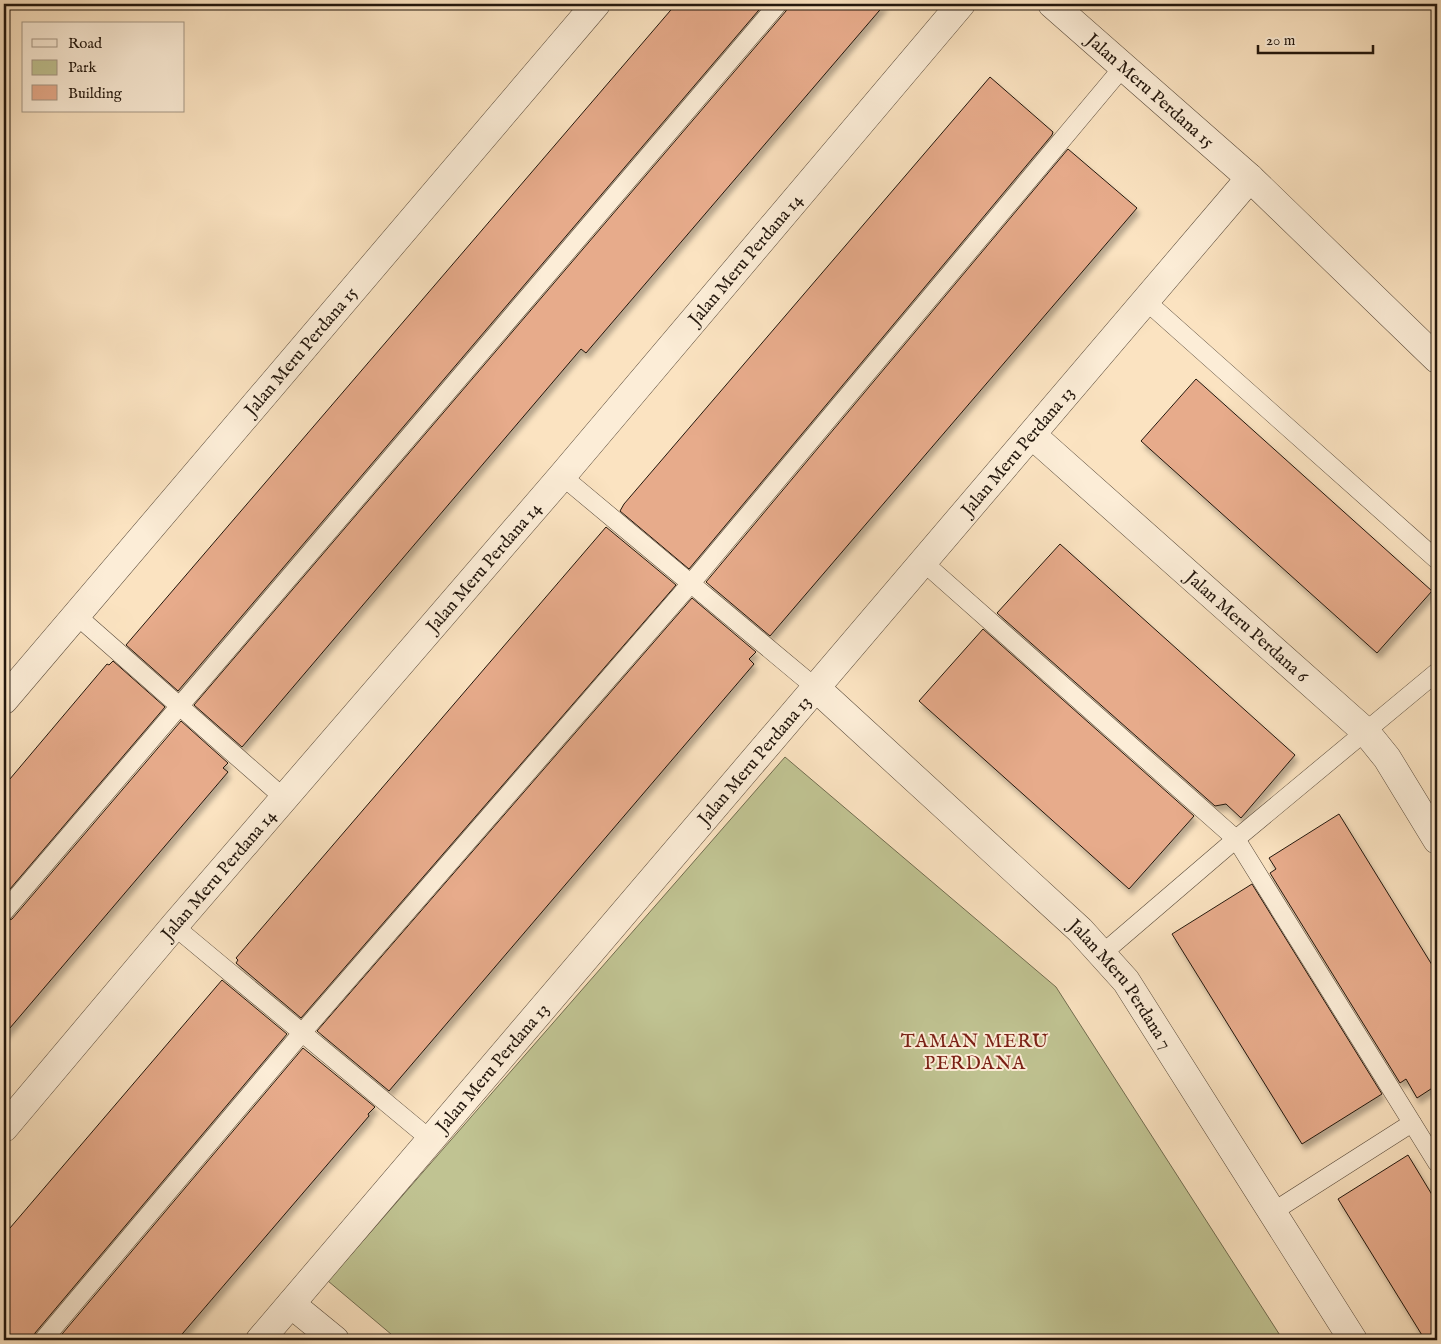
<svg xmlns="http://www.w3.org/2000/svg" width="1441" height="1344" viewBox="0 0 1441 1344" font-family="'IM FELL English',serif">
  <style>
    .green { fill: #c0c392; stroke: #726d50 }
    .building { fill: #e7ab8b; stroke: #23170d; filter: url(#shadow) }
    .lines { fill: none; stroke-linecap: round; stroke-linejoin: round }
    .lane-casing { stroke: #594a3a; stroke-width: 19 }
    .street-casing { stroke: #594a3a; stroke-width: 29 }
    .lane { stroke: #fcedd7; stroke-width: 18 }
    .street { stroke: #fcedd7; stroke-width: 28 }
    .labels { text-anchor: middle; stroke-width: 4; stroke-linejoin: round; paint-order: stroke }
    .street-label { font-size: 18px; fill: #23170d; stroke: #fcedd7 }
    .neighbourhood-label { font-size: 19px; letter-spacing: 1px; fill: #7a1f14; stroke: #fcedd7 }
  </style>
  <defs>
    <filter id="shadow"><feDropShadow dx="3" dy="5.5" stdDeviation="2.5" flood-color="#0004"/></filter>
  </defs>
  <rect width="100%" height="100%" fill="#fbe3c1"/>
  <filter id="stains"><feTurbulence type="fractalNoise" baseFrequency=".004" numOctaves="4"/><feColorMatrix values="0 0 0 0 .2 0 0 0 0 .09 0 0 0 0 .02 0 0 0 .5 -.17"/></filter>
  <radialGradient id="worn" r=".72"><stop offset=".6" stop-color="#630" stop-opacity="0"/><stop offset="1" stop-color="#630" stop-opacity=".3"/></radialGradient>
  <polygon class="green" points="785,757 1056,987 1283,1340 398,1340 328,1281"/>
  <g class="building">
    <polygon points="676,4 764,4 178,691 126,645"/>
    <polygon points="788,4 885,4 586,353 581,349 242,747 194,705 786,11"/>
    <polygon points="990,77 1053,132 1052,135 689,569 620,511 624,504"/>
    <polygon points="1068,149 1137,208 770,636 706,582"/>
    <polygon points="1196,379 1432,591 1377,653 1141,441"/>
    <polygon points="606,527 676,585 301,1018 236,963 238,960 236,958"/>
    <polygon points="1060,544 1295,755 1241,818 1226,804 1215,806 997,613"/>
    <polygon points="692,598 756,652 749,659 754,664 389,1091 317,1031"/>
    <polygon points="983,629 1194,816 1129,889 919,701"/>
    <polygon points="113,661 165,707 4,896 4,786 107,664 109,665"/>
    <polygon points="181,721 228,763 223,768 228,772 4,1035 4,922 12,919"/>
    <polygon points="1339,814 1437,973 1437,1085 1417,1098 1406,1079 1400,1083 1270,873 1276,869 1269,858"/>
    <polygon points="1252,884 1382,1094 1302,1144 1172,934"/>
    <polygon points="222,980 287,1034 35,1333 33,1340 4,1340 4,1235"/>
    <polygon points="303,1048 375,1107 368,1114 369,1116 177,1340 57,1340"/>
    <polygon points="1408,1155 1437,1203 1437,1340 1425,1340 1338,1199"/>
  </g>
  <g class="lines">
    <defs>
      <g id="lane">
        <polyline points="1146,301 1437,560"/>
        <polyline points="562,476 816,688"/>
        <polyline points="922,561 1236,839 1437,1163"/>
        <polyline points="76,615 284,798"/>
        <polyline points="4,912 778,4"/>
        <polyline points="174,926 431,1140"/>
        <polyline points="1103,953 1236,839 1437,672"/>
        <polyline points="1271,1213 1412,1123"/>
        <polyline points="43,1340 301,1034 692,582 1123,67"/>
      </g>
      <g id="street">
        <path id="s1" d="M 1052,4 L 1250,178 L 1437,359"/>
        <path id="s2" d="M 1032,435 L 1366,732 L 1387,758 L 1437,840"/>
        <path id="s3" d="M 816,688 L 1080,930 L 1126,981 L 1353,1340"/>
        <path id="s4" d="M 4,700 L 596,4"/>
        <path id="s5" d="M 4,1128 L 174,926 L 562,476 L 961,4"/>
        <polyline points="291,1304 335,1340"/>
        <path id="s6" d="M 260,1340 L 1250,178"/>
      </g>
    </defs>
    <use href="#lane" class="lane-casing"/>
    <use href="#street" class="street-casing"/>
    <use href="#lane" class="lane"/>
    <use href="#street" class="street"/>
  </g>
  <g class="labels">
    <g class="street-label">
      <text dy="6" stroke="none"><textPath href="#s1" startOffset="131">Jalan Meru Perdana 15</textPath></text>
      <text dy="6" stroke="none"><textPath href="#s5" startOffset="1142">Jalan Meru Perdana 14</textPath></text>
      <text dy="6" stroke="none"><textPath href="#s4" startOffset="458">Jalan Meru Perdana 15</textPath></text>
      <text dy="6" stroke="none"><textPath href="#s6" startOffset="1168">Jalan Meru Perdana 13</textPath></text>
      <text dy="6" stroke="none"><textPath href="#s5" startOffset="738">Jalan Meru Perdana 14</textPath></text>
      <text dy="6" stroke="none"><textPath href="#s2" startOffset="288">Jalan Meru Perdana 6</textPath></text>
      <text dy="6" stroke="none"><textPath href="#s6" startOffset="762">Jalan Meru Perdana 13</textPath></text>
      <text dy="6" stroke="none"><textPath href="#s5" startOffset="332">Jalan Meru Perdana 14</textPath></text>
      <text dy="6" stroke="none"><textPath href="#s3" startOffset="426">Jalan Meru Perdana 7</textPath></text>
      <text dy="6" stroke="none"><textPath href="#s6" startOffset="358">Jalan Meru Perdana 13</textPath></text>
    </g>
    <g class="neighbourhood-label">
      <text x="975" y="1047">TAMAN MERU<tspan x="975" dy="22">PERDANA</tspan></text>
    </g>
  </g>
  <rect width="1441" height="1344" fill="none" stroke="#fbe3c1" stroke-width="20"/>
  <rect x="5" y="5" width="1431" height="1334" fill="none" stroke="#23170d" stroke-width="2.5"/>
  <rect x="10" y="10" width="1421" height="1324" fill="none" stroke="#23170d"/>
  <rect x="22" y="22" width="162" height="90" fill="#fcedd7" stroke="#a59786"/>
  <rect x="32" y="39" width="25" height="8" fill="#fcedd7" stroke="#a59786"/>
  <text x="68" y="48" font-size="15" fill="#23170d">Road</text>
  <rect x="32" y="60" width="25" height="15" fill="#c0c392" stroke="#a59786"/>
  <text x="68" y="72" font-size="15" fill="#23170d">Park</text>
  <rect x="32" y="85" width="25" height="15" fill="#e7ab8b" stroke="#a59786"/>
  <text x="68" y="98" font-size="15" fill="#23170d">Building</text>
  <path d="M1258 45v8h115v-8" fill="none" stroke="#23170d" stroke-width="2.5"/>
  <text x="1266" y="45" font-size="15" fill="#23170d" stroke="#fcedd7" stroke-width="4" paint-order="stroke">20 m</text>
  <rect width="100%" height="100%" filter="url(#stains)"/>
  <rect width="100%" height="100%" fill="url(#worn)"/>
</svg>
